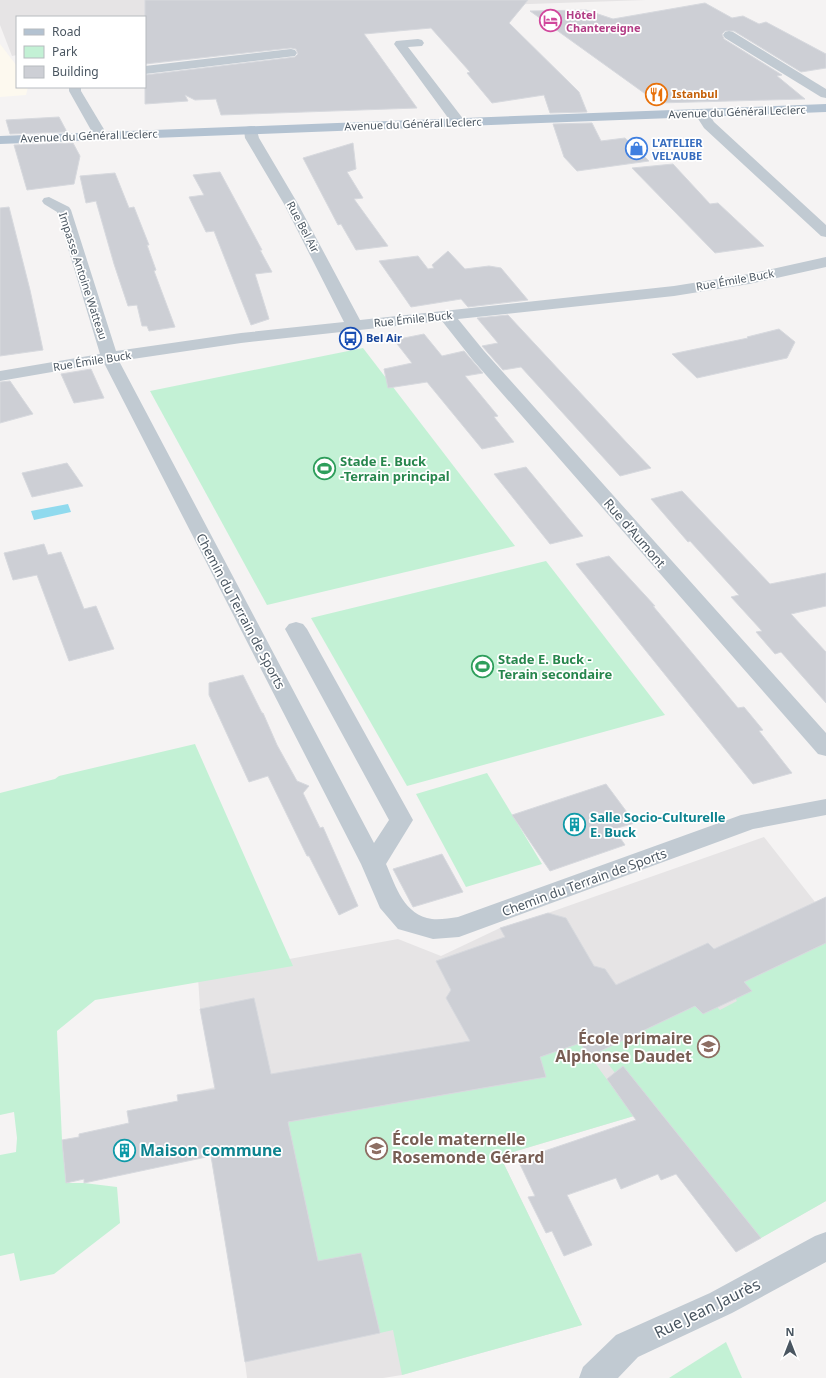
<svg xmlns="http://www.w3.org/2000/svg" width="826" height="1378" viewBox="0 0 826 1378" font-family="'Noto Sans',sans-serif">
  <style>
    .commercial { fill: #fdf9ef }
    .education { fill: #e6e4e5 }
    .green { fill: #c3f1d5 }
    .water { fill: #90daee }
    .building { fill: #cdcfd5; stroke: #d7d9de }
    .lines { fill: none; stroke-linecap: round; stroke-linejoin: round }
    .minor { fill: #c1cad2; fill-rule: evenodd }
    .major { fill: #b3c2d1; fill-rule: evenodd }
    .labels { text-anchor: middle; stroke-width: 3.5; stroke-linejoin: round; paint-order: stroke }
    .far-hotel-label { font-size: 11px; font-weight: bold; fill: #b23c85; stroke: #fff; text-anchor: start }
    .far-food-label { font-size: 11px; font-weight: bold; fill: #c56008; stroke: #fff; text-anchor: start }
    .far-street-label { font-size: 11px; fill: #4a5661; stroke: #fff }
    .far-shop-label { font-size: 11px; font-weight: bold; fill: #366cbe; stroke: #fff; text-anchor: start }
    .far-transit-label { font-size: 11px; font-weight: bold; fill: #164399; stroke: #fff; text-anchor: start }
    .leisure-label { font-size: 13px; font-weight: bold; fill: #27864d; stroke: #fff; text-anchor: start }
    .street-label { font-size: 13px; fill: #4a5661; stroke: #fff }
    .culture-label { font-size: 13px; font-weight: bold; fill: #0d838f; stroke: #fff; text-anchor: start }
    .near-education-label { font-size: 16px; font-weight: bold; fill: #785e54; stroke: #fff; text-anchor: end }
    .near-culture-label { font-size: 16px; font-weight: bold; fill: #0d838f; stroke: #fff; text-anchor: start }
    .near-street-label { font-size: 16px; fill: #4a5661; stroke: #fff }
  </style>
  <rect width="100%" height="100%" fill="#f5f3f3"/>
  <polygon class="commercial" points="0,44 17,66 17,87 28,87 26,95 0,97"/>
  <g class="education">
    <polygon points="0,0 646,0 145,17 17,17 17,55 12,56 0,25"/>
    <polygon points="764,837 826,916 826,1201 736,1252 634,1116 500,1156 582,1325 402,1375 383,1378 247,1378 245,1362 203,1109 198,1091 215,1087 200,1009 198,977 262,964 398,939 441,956 500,928 548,913"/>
  </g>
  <g class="green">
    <polygon points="363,348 515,546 267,605 150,391"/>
    <polygon points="546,561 665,715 407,786 311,618"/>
    <polygon points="195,744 293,966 95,1000 57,1031 62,1140 66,1183 84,1183 117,1187 120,1223 54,1274 20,1281 14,1253 0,1256 0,1155 16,1152 17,1138 14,1112 0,1115 0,793 55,779 59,776"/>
    <polygon points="487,773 542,864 466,887 416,794"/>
    <polygon points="826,943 826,1201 761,1238 653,1103 642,1108 599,1052 695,1006 703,1014 717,1007 720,1010 737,1001 735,998 751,990 744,982"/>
    <polygon points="580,1043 634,1116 500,1156 582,1325 402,1375 393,1330 380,1333 318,1261 292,1143 272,1125 546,1077 540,1057"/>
    <polygon points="726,1342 742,1378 669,1378"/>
  </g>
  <polygon class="water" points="68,504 71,512 34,520 31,511"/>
  <g class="building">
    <polygon points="145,0 528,0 509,23 579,92 587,112 550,113 544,95 492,103 467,73 470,72 431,28 364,34 417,108 221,115 216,99 195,100 185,95 188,101 145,104 145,75 295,57 298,54 296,49 291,48 145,64"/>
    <polygon points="705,3 732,18 743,16 759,24 766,22 826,54 826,68 801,72 734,31 725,31 722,34 724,39 782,75 777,76 805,99 658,103 530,11 586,10 613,19"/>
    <polygon points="59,117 67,132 10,134 6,120"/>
    <polygon points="592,123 601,141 625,138 649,161 577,171 564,157 553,124"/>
    <polygon points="73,143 80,156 74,184 27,190 14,145"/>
    <polygon points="353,143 356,169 347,172 363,198 354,199 388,246 356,250 341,224 338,225 303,158"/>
    <polygon points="673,164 710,204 718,203 764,246 715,253 632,168"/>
    <polygon points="220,172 262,250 260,250 272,272 255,274 269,319 251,325 214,231 206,232 189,197 204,195 193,175"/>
    <polygon points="115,173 129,208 134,207 149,245 147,245 156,270 154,271 175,327 149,331 147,326 142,326 137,305 128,306 114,264 96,201 86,203 80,176"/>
    <polygon points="9,207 30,290 43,350 0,356 0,208"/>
    <polygon points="448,251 465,269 489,266 501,268 528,300 468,307 461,299 411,307 379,261 418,256 428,269 434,268 432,265"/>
    <polygon points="508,315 628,444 651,468 620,476 521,367 503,370 482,346 498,343 477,318"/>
    <polygon points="779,329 795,342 787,358 697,378 672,354 748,338 747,337"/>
    <polygon points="424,334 442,356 464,351 483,373 465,376 498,416 494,417 514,442 482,449 427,382 388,388 384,369 412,363 394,340"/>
    <polygon points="91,369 104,398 74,403 61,374"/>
    <polygon points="10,381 33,414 0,423 0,382"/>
    <polygon points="67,463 83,486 32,497 22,473"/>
    <polygon points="526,467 559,507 583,536 550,544 494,474"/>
    <polygon points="682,491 770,584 826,573 826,606 791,614 826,652 826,703 781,652 775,654 756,632 762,631 731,597 739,595 690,541 688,542 651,499"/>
    <polygon points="44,544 48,555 61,552 84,609 96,606 114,649 69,661 37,575 13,580 4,553"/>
    <polygon points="609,556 655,606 653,606 738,708 744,707 763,730 759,731 792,773 753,784 576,564"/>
    <polygon points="243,675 262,713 263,713 277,745 297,781 309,786 303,793 320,828 323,827 358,906 339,915 309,856 307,856 268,776 249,782 209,695 209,683"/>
    <polygon points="606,784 635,823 614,829 625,845 550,871 512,815"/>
    <polygon points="442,854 463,892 413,907 393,869"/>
    <polygon points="826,897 826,943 744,982 752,991 703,1014 695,1006 590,1056 580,1043 540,1057 546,1077 288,1122 318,1261 361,1253 380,1333 245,1362 211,1156 84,1183 84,1179 66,1183 62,1140 79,1137 79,1134 129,1123 127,1111 178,1101 177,1095 215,1089 200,1009 254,998 271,1074 470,1041 446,998 451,990 436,961 505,937 500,928 548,913 566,918 594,966 605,969 616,985 708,943 714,949"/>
    <polygon points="623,1066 761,1238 736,1252 676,1174 661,1180 658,1174 621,1189 616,1178 567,1195 592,1245 564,1256 552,1231 546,1233 528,1197 535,1196 518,1160 636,1120 607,1079"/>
  </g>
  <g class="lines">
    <g class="minor">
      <polygon points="729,31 733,32 826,89 826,98 821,97 725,38 723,35 725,32"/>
      <polygon points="418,39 422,40 424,43 422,46 408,47 464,120 466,123 464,126 454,126 394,44 396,41"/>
      <polygon points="291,49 295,50 297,53 295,56 145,74 145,66"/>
      <polygon points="69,87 81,87 81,91 108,136 106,139 96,139 69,91"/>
      <polygon points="702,110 707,111 714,122 826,225 826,237 821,236 704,128 695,114 697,111"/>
      <path d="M 251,126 L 256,127 L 259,138 L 298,204 L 360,320 L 674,286 L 749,274 L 826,257 L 826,267 L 749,284 L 674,296 L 458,319 L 484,351 L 826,733 L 826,756 L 818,754 L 472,359 L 442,321 L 241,343 L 119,361 L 374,843 L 389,820 L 285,629 L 289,624 L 296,622 L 303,624 L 307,629 L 413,820 L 386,864 C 396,887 404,915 432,919 C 440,920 450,918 458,917 L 741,815 L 826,799 L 826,815 L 753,829 L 459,937 L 433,939 L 398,929 L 380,908 L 361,864 L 104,363 L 0,381 L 0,371 L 100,354 L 57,212 L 44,204 L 42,201 L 44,198 L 49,197 L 69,207 L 71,210 L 116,351 L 241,333 L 344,322 L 284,204 L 245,138 L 244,130 L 246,127 Z"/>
      <polygon points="826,1232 826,1262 732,1313 638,1357 618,1378 579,1378 583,1367 616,1335 710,1293 815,1236"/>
    </g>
    <polygon class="major" points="826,104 826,112 0,144 0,136"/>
  </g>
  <defs>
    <symbol id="hotel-ring" viewBox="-11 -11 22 22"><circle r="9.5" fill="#fff" stroke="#d1479c" stroke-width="1.5"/><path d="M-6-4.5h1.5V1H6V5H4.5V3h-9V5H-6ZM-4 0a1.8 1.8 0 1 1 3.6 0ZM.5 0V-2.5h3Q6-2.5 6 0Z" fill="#d1479c"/></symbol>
    <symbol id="restaurant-ring" viewBox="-11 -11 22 22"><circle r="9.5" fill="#fff" stroke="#e8710a" stroke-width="1.5"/><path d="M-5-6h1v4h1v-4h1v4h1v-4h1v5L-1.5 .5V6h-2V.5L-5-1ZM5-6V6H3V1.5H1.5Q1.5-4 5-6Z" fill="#e8710a"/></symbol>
    <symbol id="shop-ring" viewBox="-11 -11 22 22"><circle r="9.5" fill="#fff" stroke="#3f7fe0" stroke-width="1.5"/><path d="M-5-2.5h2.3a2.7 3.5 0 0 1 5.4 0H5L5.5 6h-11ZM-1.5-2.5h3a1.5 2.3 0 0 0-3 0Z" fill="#3f7fe0"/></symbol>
    <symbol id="bus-ring" viewBox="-11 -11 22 22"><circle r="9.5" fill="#fff" stroke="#1a4fb4" stroke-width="1.5"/><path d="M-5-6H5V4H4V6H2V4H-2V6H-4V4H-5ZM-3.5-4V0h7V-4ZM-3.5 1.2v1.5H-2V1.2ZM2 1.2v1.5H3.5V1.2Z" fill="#1a4fb4"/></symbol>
    <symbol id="stadium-ring" viewBox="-11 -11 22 22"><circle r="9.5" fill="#fff" stroke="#2e9e5b" stroke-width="1.5"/><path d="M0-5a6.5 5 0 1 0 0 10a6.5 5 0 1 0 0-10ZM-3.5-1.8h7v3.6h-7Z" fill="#2e9e5b"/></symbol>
    <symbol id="building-ring" viewBox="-11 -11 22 22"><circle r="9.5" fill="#fff" stroke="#0f9aa8" stroke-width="1.5"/><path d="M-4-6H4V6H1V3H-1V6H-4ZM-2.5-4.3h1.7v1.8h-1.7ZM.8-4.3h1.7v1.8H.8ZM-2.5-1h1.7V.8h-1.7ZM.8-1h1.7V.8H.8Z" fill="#0f9aa8"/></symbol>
    <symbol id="school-ring" viewBox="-11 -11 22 22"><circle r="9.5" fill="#fff" stroke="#8d6e63" stroke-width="1.5"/><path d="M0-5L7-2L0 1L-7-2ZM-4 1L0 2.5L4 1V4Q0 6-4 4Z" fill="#8d6e63"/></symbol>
  </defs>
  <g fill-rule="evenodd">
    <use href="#hotel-ring" x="538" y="8" width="25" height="25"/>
    <use href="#restaurant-ring" x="644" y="82" width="25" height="25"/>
    <use href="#shop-ring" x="624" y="136" width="25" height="25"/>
    <use href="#bus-ring" x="338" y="326" width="25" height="25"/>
    <use href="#stadium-ring" x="312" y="456" width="25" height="25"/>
    <use href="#stadium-ring" x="470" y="654" width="25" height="25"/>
    <use href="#building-ring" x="562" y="812" width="25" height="25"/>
    <use href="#school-ring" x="696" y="1034" width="25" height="25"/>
    <use href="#school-ring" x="364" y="1136" width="25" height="25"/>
    <use href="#building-ring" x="112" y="1138" width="25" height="25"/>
  </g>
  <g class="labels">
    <g class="far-hotel-label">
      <text x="566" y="19">Hôtel<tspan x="566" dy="13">Chantereigne</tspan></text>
    </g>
    <g class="far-food-label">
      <text x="672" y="98">Istanbul</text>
    </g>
    <g class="far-street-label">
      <text transform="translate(737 112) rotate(-2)" y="4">Avenue du Général Leclerc</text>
      <text transform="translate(413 124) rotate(-2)" y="4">Avenue du Général Leclerc</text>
      <text transform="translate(89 136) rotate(-2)" y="4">Avenue du Général Leclerc</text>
      <text transform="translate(303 227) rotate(62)" y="4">Rue Bel Air</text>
      <text transform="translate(83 276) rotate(72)" y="4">Impasse Antoine Watteau</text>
      <text transform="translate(735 280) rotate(-10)" y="4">Rue Émile Buck</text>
      <text transform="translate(413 319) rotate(-6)" y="4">Rue Émile Buck</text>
      <text transform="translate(92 361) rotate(-9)" y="4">Rue Émile Buck</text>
    </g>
    <g class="far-shop-label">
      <text x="652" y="147">L'ATELIER<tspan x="652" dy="13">VEL'AUBE</tspan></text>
    </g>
    <g class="far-transit-label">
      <text x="366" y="342">Bel Air</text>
    </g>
    <g class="leisure-label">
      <text x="340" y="466">Stade E. Buck<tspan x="340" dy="15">-Terrain principal</tspan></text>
      <text x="498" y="664">Stade E. Buck -<tspan x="498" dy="15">Terain secondaire</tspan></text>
    </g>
    <g class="street-label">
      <text transform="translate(635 533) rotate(49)" y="5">Rue d'Aumont</text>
      <text transform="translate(241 611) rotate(62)" y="5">Chemin du Terrain de Sports</text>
      <text transform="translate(584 882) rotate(-20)" y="5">Chemin du Terrain de Sports</text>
    </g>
    <g class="culture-label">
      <text x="590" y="822">Salle Socio-Culturelle<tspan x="590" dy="15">E. Buck</tspan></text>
    </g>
    <g class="near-education-label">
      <text x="692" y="1044">École primaire<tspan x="692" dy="18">Alphonse Daudet</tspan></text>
      <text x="392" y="1145" text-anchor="start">École maternelle<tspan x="392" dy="18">Rosemonde Gérard</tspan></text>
    </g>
    <g class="near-culture-label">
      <text x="140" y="1156">Maison commune</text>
    </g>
    <g class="near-street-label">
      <text transform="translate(707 1308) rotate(-26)" y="6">Rue Jean Jaurès</text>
    </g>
  </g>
  <rect x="16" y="16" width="130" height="72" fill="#ffffff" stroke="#b7bbc0"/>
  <rect x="24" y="29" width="20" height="6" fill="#b3c2d1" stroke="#b7bbc0"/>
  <text x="52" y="36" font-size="12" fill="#4a5661">Road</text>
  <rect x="24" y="46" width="20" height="12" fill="#c3f1d5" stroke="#b7bbc0"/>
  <text x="52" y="56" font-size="12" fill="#4a5661">Park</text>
  <rect x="24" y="66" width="20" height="12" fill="#cdcfd5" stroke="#b7bbc0"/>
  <text x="52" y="76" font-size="12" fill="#4a5661">Building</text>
  <g transform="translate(790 1342)" stroke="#ffffff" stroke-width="3" paint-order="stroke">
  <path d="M0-3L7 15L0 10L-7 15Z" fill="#4a5661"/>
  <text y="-6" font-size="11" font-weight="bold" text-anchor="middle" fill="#4a5661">N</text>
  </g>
</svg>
